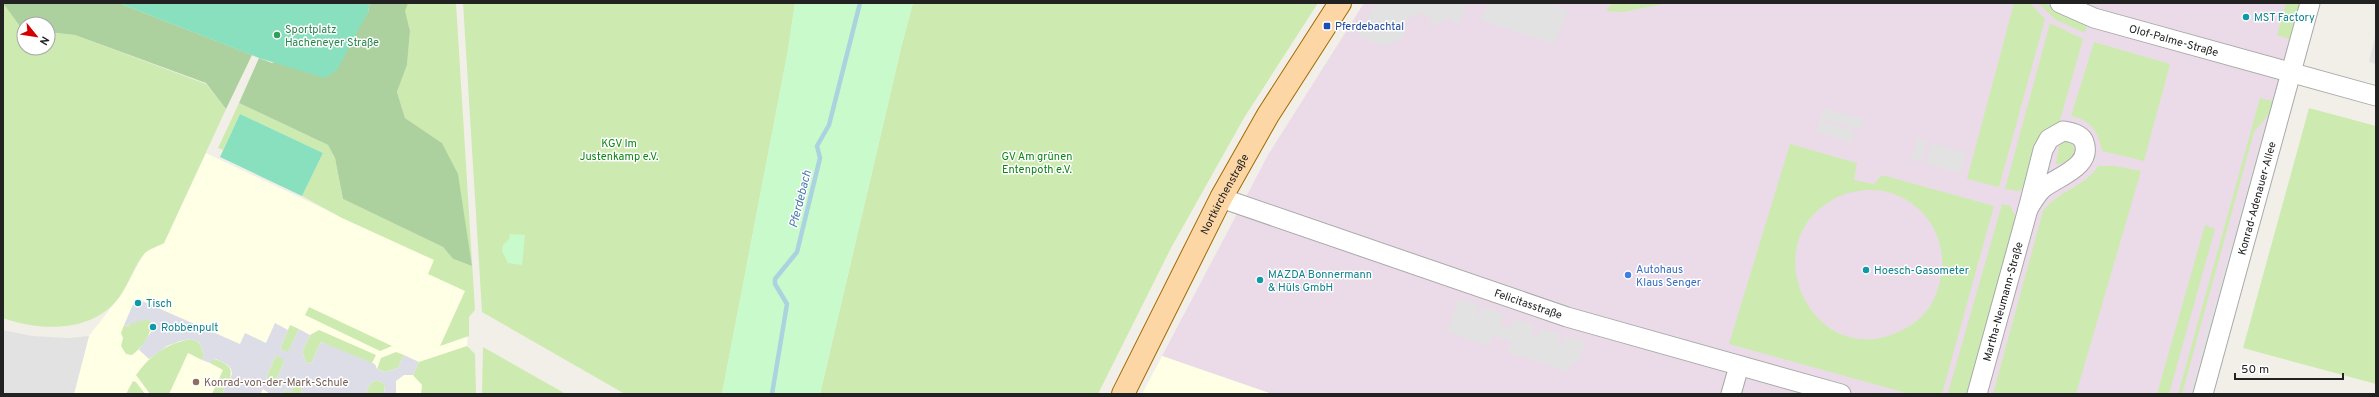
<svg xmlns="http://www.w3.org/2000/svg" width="2379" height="397" viewBox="0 0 2379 397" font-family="Overpass,sans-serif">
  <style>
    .industrial { fill: #ebdbe8 }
    .education { fill: #ffffe5 }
    .grass { fill: #cdebb0; fill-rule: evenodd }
    .forest { fill: #add19e }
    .park { fill: #c8facc }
    .pitch { fill: #88e0be }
    .parking { fill: #e2e2e2 }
    .plaza { fill: #dddde8; fill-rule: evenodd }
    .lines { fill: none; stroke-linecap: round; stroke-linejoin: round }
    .stream { stroke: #aad3df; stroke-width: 4.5 }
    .minor-casing { stroke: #a9a9a9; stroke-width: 21 }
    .major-casing { stroke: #a06b00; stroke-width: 24 }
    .minor { stroke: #fff; stroke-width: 19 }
    .major { stroke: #fcd6a4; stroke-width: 22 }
    .culture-dot { fill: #0f9aa8; stroke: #fff; stroke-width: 1.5 }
    .transit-dot { fill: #1a4fb4; stroke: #fff; stroke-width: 1.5 }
    .leisure-dot { fill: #2e9e5b; stroke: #fff; stroke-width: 1.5 }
    .shop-dot { fill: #3f7fe0; stroke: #fff; stroke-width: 1.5 }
    .education-dot { fill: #8d6e63; stroke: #fff; stroke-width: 1.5 }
    .labels { text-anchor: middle; stroke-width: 3; stroke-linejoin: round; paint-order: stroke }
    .culture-label { font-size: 11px; fill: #0d838f; stroke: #fff; text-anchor: start }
    .transit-label { font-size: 11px; fill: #164399; stroke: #fff; text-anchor: start }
    .leisure-label { font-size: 11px; fill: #27864d; stroke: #fff; text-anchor: start }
    .street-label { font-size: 11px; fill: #222; stroke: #fff }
    .park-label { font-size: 11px; fill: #0c8416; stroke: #fff }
    .shop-label { font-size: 11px; fill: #366cbe; stroke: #fff; text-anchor: start }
    .education-label { font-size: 11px; fill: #785e54; stroke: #fff; text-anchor: start }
    .water-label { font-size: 12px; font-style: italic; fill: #4a7aab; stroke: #fff }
  </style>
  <rect width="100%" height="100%" fill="#f2efe9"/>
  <polygon class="industrial" points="1364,3 2304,3 2196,394 1272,394 1162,356 1268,155"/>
  <g class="education">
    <polygon points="206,153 335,214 466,260 468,394 74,394 89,336 121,295 145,252 164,243"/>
    <polygon points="1162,356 1272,394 1142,394"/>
  </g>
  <g class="grass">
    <path d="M 3,3 L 24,29 L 24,48 L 48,48 L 48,32 L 75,35 L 206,84 L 226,109 L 164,243 C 158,246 149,249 145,253 C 135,264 130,281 122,293 C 97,333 43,332 3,318 Z"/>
    <polygon points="408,3 456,3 475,310 469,317 469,336 440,346 465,291 428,274 434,260 342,218 302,196 323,153 240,114 223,150 218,148 239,103 328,145 335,158 343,199 443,247 453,259 472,266 457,174 442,143 405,118 397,92 407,65 410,31 404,11"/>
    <polygon points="463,3 795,3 788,50 722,394 625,394 482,312"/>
    <polygon points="913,3 1318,3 1244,118 1171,248 1098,394 820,394 902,44"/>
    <polygon points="1612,3 1669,3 1623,12 1606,11"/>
    <polygon points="2014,3 2030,3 2045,19 1999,187 1967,179"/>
    <polygon points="2038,3 2045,3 2066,16 2087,24 2085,33 2056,20"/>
    <polygon points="2286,3 2300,3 2290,39 2277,35"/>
    <polygon points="2050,23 2083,39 2059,124 2025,188 2018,191 2005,189"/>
    <path d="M 2094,42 L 2170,64 L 2144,161 L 2102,151 C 2098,131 2092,121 2071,116 Z"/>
    <polygon points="2260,98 2273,101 2270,113 2254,132 2182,394 2178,394"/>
    <polygon points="2309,108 2376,126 2376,384 2243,348"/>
    <path d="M 2063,142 L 2069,142 L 2074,147 C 2075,157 2066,165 2056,164 L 2059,146 Z"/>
    <path d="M 1790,144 L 1857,163 L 1854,180 L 1874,184 L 1882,175 L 1994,206 L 1942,394 L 1910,394 L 1729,344 ZM 1864,190 C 1871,190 1880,190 1888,192 C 1938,207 1955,259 1932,303 C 1924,317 1911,327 1896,333 C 1810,370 1750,237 1840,196 C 1847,192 1856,192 1864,190 Z"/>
    <path d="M 2098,166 L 2115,166 L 2141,171 L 2076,394 L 1993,394 L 2043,211 C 2057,191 2085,187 2098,166 Z"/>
    <polygon points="2002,204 2010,206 2018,221 1970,394 1948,393"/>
    <polygon points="2205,225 2215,229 2169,394 2157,394"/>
    <polygon points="309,307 392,346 380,351 305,315"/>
    <path d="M 144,318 L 151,322 C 151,336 143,347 132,355 L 126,354 L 121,346 L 123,338 L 121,333 L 124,325 L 128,327 L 131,322 Z"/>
    <polygon points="290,325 299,329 288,353 280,349"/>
    <polygon points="319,330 376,355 371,365 321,342 311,364 306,362 302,352 310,335"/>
    <path d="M 191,339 L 199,342 L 204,355 L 202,360 L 188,353 L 169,394 L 150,394 L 136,375 C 150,355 167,343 191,339 Z"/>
    <polygon points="467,346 475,354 476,394 421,394 422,385 413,375 419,362"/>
    <polygon points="483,347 566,394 482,394"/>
    <polygon points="396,352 404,355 398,368 385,372 377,369 381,358"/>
    <polygon points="276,355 283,358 284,363 275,382 266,378"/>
    <path d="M 211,359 C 217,359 219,361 224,363 C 238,370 227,384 222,394 L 212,394 L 223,370 L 210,363 Z"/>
    <polygon points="297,380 303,383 301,394 283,394 285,390 291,392"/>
    <polygon points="376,380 385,384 384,394 365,394 371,383"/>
    <polygon points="133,381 136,382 145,394 126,394"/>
  </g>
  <g class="forest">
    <polygon points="3,3 119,3 252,55 226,109 206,83 75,35 48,32 48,24 24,24 24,29 22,29"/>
    <polygon points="370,3 408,3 405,11 410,31 407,65 397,92 405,118 442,143 458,174 472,266 453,259 443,247 343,199 335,158 328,145 239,103 259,58 272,63 368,12"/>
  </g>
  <g class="park">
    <polygon points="795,3 913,3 902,44 820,394 722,394 788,50"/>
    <polygon points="510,234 525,235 522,265 508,263 502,251 503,245 509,239"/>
  </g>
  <g class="pitch">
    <polygon points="119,3 370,3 368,12 337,70 325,78 259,58"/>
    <polygon points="240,114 323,153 302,196 220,157"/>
  </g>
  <g class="parking">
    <polygon points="1376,3 1466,3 1459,24 1451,21 1452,17 1432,26 1430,17 1421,14 1415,15 1405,21 1405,32 1402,39 1384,46 1357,36"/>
    <polygon points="1487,3 1546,3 1568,10 1554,44 1481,20"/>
    <polygon points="2376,33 2376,64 2369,62"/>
    <polygon points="1823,108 1864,119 1861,130 1820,119"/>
    <polygon points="1819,121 1855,131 1852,142 1816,132"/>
    <polygon points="2270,122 2195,394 2190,394 2198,363 2203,360 2200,354 2215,301 2221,297 2218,293 2233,238 2239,234 2236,230 2250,176 2256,173 2253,168 2263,126"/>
    <polygon points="1917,139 1927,142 1921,162 1911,160"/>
    <polygon points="1932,143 1966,153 1960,173 1926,164"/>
    <polygon points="1458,299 1480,306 1477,315 1480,316 1483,307 1504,314 1500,324 1511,328 1514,319 1534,325 1531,334 1537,337 1541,328 1561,335 1558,344 1562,345 1566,336 1585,342 1578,364 1572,362 1569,372 1508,352 1511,341 1492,335 1489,346 1447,332"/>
    <polygon points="3,330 32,336 69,338 89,336 74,394 3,394"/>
  </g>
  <path class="plaza" d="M 140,300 L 240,344 L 245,333 L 266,343 L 275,323 L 288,330 L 280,349 L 288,352 L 299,329 L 310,335 L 302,352 L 306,362 L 311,364 L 321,342 L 375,364 L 377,369 L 385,372 L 398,368 L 404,355 L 419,362 L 413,375 L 404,375 L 396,381 L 396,394 L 384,394 L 385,384 L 376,380 L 371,383 L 365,394 L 301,394 L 303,383 L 297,380 L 291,393 L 285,390 L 283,394 L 270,394 L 263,389 L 260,394 L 222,394 L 232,374 L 231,369 L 228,365 L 216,359 L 212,360 L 210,363 L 202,360 L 204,355 L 199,342 L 191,339 L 180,341 L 167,346 L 149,359 L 139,350 L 151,332 L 149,326 L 151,322 L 144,319 L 142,322 L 138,320 L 135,325 L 131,322 L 128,327 L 124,325 L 134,302 L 138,304 ZM 276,355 L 282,358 L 284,363 L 275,382 L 266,378 Z"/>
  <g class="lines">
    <polyline class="stream" points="772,394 787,304 775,284 775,279 797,252 820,158 817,146 829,125 860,3"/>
    <defs>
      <g id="minor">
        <path id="s1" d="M 2060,3 L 2094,18 L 2376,96"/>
        <path d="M 2063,131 C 2071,132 2081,134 2084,142 C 2093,167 2056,177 2042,189 C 2036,195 2032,202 2028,209 L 2043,150 L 2049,139 Z"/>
        <path id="s2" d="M 1221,198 L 1567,317 L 1841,394"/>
        <polyline points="1731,394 1739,366"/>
        <path id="s3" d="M 1977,394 L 2028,209"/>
        <path id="s4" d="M 2203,394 L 2310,3"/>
      </g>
      <g id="major">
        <path id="s5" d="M 1123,394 L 1221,198 L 1268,115 L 1340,3"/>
      </g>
    </defs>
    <use href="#minor" class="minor-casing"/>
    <use href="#major" class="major-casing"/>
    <use href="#minor" class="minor"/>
    <use href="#major" class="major"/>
  </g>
  <g class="culture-dot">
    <circle cx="2246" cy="17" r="4"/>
    <circle cx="1866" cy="270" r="4"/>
    <circle cx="1260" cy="280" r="4"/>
    <circle cx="138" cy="303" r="4"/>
    <circle cx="153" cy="327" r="4"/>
  </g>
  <rect class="transit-dot" x="1323" y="22" width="8" height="8" rx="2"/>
  <circle class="leisure-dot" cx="277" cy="35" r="4"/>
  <circle class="shop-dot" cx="1628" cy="275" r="4"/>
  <circle class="education-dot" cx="196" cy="382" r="4"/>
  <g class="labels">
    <g class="culture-label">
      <text x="2254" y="21">MST Factory</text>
      <text x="1874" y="274">Hoesch-Gasometer</text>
      <text x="1268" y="278">MAZDA Bonnermann<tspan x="1268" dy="13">&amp; Hüls GmbH</tspan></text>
      <text x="146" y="307">Tisch</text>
      <text x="161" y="331">Robbenpult</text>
    </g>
    <g class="transit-label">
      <text x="1335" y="30">Pferdebachtal</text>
    </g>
    <g class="leisure-label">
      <text x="285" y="33">Sportplatz<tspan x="285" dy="13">Hacheneyer Straße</tspan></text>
    </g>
    <g class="street-label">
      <text dy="4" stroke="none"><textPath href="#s1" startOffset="120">Olof-Palme-Straße</textPath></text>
      <text dy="4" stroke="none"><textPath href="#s5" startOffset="224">Nortkirchenstraße</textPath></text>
      <text dy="4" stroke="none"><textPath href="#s4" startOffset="203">Konrad-Adenauer-Allee</textPath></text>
      <text dy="4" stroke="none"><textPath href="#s3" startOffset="96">Martha-Neumann-Straße</textPath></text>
      <text dy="4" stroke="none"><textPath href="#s2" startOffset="325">Felicitasstraße</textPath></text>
    </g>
    <g class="park-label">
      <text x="619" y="147">KGV Im<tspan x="619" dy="13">Justenkamp e.V.</tspan></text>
      <text x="1037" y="160">GV Am grünen<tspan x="1037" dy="13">Entenpoth e.V.</tspan></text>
    </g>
    <g class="shop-label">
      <text x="1636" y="273">Autohaus<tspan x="1636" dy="13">Klaus Senger</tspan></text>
    </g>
    <g class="education-label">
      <text x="204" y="386">Konrad-von-der-Mark-Schule</text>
    </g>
    <g class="water-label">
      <text transform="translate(800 199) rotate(-76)" y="4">Pferdebach</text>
    </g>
  </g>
  <rect width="2379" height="397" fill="none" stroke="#222222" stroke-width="8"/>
  <g transform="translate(36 36) rotate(120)"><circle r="19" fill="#ffffff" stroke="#a7a7a7"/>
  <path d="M0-3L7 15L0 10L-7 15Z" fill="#d40000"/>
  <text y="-6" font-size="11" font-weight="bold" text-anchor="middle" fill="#222222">N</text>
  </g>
  <path d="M2235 373v6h108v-6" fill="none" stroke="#222222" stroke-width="2"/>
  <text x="2241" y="373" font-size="12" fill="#222222" stroke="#ffffff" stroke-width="3" paint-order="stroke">50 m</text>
</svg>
